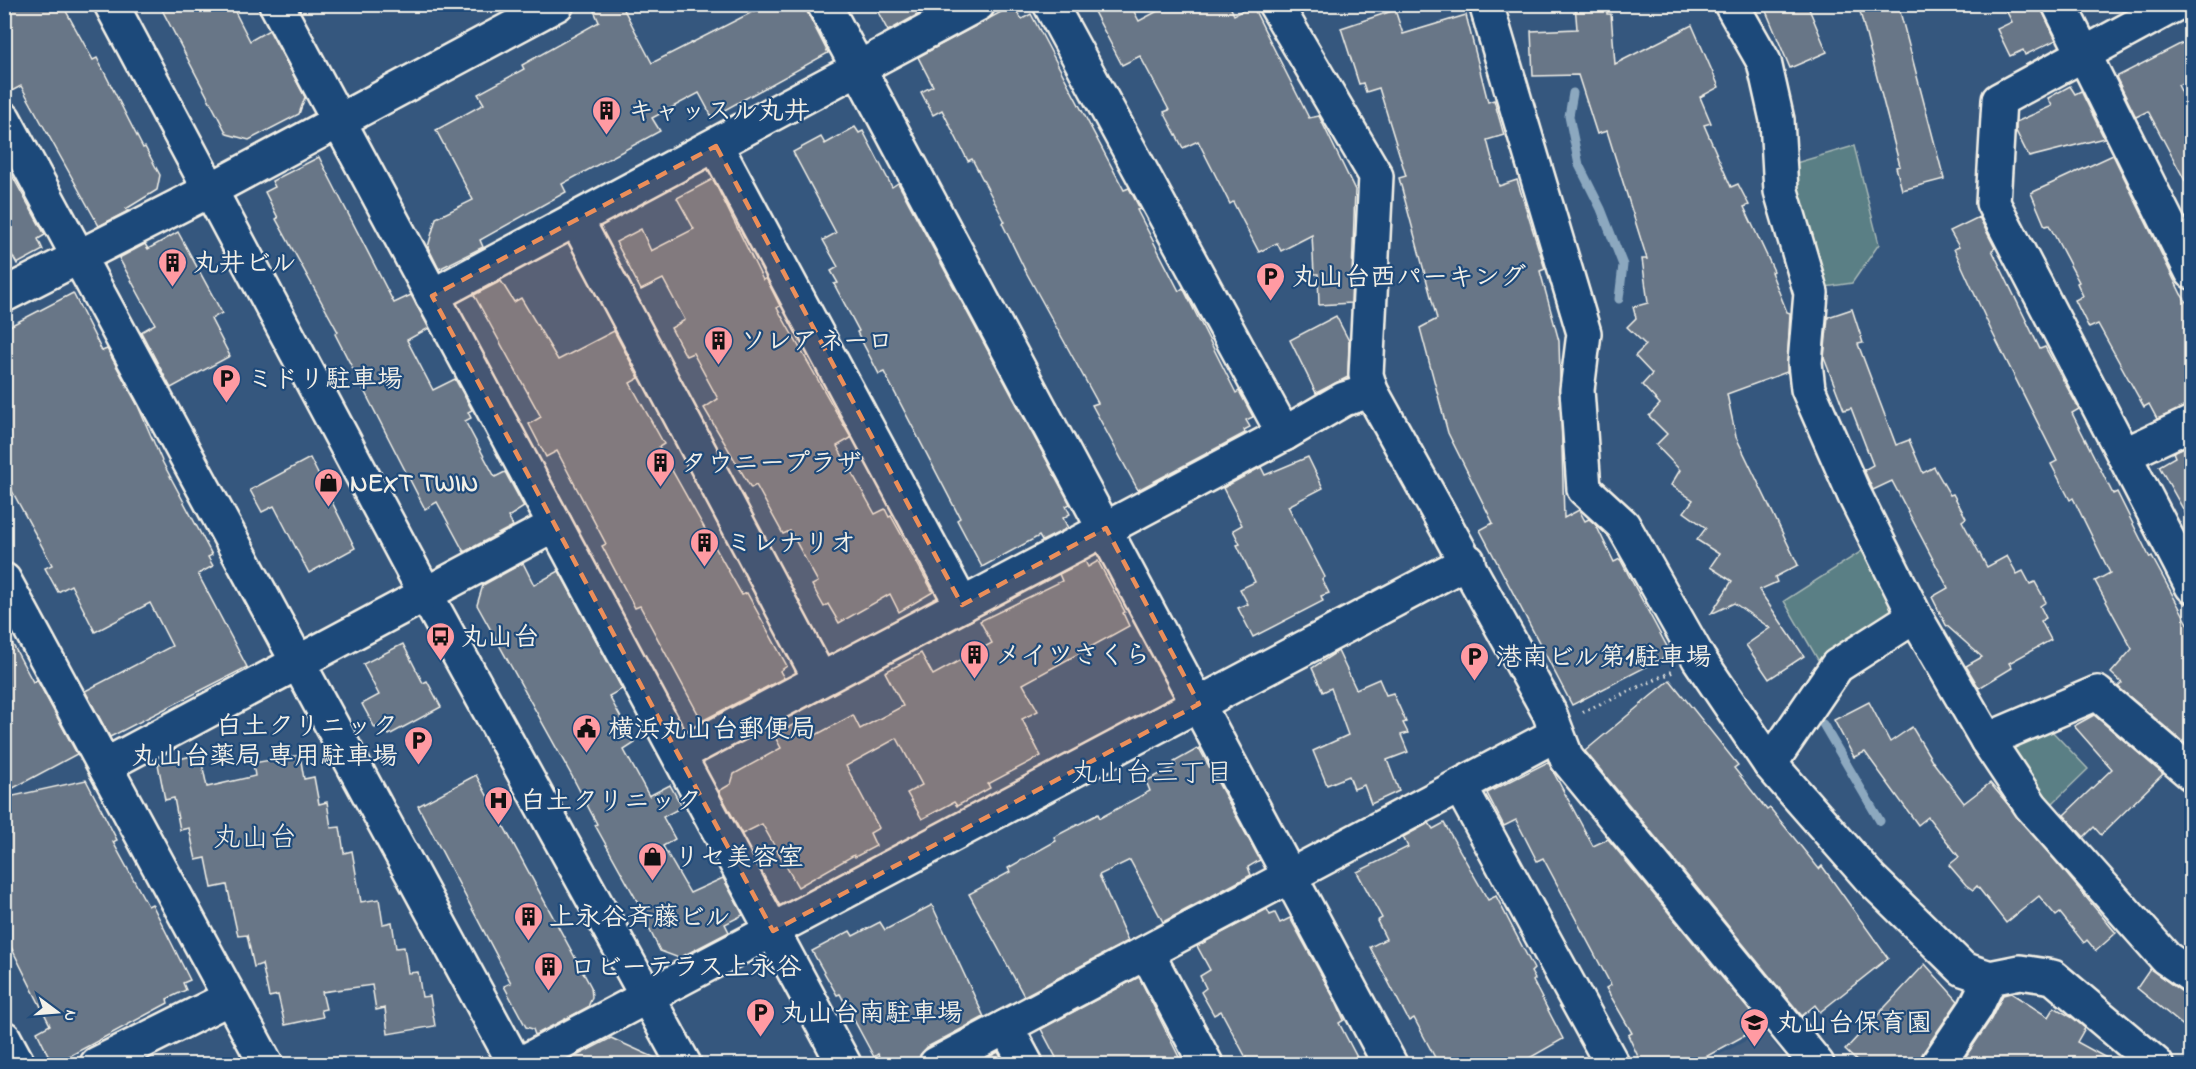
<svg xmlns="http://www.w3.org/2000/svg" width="2196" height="1069" viewBox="0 0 2196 1069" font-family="'Indie Flower','Klee One',sans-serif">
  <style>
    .built { fill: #446081 }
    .green { fill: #5a7f85; stroke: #a7b8b6; stroke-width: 1.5 }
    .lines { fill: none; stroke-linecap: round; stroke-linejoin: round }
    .stream { stroke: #8ca8bf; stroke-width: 9 }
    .building { fill: #687687; stroke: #f4f1e8; stroke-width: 1.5 }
    .minor-casing { stroke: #f4f1e8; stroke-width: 38 }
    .path { stroke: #f4f1e8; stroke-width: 4; stroke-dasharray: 1.5 4.5; stroke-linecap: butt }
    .minor { stroke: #1f4a7a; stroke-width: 33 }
    .marked { fill: #ec8e59; fill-opacity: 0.2; stroke: #ec8e59; stroke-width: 4.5; stroke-dasharray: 12 8; stroke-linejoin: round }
    .labels { text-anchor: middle; stroke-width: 4.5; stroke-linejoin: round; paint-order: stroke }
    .poi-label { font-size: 26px; font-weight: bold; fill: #f4f1e8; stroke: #1f4a7a; text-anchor: start }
    .neighbourhood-label { font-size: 27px; fill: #f4f1e8; stroke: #1f4a7a }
    .quarter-label { font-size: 28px; fill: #f4f1e8; stroke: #1f4a7a }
  </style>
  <rect width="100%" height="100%" fill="#35577e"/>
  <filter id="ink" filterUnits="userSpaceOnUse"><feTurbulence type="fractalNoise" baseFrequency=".0167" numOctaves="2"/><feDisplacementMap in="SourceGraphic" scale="12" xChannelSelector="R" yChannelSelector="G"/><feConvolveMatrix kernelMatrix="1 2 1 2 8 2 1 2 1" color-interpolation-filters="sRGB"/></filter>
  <g filter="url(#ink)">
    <polygon class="built" points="1764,1031 1790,1064 1702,1064"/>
    <g class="green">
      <polygon points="1854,146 1879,244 1852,283 1819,288 1789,165"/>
      <polygon points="1868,547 1900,612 1821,665 1784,601"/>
      <polygon points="2049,728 2088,769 2052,804 2003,743"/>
    </g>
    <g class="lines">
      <g class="stream">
        <polyline points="1573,93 1569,116 1579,165 1601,209 1623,265 1619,299"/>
        <polyline points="1823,724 1880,821"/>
      </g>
    </g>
    <g class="building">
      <polygon points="4,4 62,4 93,60 97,58 143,148 145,147 160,175 157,190 126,209 128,211 99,226 21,86 4,95"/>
      <polygon points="159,4 231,4 250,41 269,30 305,97 299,114 249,140 227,134"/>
      <polygon points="591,4 621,4 652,63 768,4 803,4 828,53 712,117 699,93 652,118 660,131 562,184 566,192 480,240 483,247 439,269 428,247 436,218 473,200 436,130 484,104 478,94 524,69 522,65 599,22"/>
      <polygon points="891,4 937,4 888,31 878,12"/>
      <polygon points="1090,4 1130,4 1139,21 1171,4 1229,4 1234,15 1252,5 1309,118 1319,116 1355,190 1351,303 1319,305 1318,274 1314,274 1312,235 1281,251 1277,243 1259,252 1233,202 1230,204 1198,141 1183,148 1164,112 1169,110 1140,56 1122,65"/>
      <polygon points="1575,4 1606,4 1607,14 1611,14 1615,64 1692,25 1719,87 1700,97 1711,123 1704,125 1731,187 1738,184 1749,205 1744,207 1774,271 1771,272 1787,312 1790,313 1787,372 1727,394 1736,437 1798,565 1775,577 1777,582 1759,590 1804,656 1769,679 1746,645 1770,628 1734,603 1711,614 1732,581 1710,567 1719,554 1697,540 1706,528 1684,512 1693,500 1671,485 1680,470 1656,445 1667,434 1649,416 1660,404 1642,385 1652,374 1635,356 1646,345 1627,327 1636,318 1633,307 1648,303 1642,259 1647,259 1607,131 1597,134 1578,75 1533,76 1531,31 1577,29"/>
      <polygon points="1763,4 1807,4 1827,52 1790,68"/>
      <polygon points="1858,4 1898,4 1944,179 1902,190 1896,167 1900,166"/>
      <polygon points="2003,4 2039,4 2056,40 2025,55 2023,50 2010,56 1997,29 2012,22"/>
      <polygon points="1012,6 1022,19 1031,14 1124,190 1129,188 1140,209 1137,210 1179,291 1183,288 1236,393 1239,391 1253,417 1246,420 1250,427 1244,430 1245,433 1138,490 1092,405 1098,403 1026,272 1002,223 1005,222 972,159 968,161 942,110 933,115 921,92 933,86 918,57"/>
      <polygon points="1395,10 1403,34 1466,15 1488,102 1494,100 1504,135 1487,140 1499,186 1517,180 1545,269 1540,271 1559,341 1564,518 1579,510 1585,521 1589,519 1596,525 1614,562 1620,559 1671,654 1572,705 1480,530 1493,523 1448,433 1420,328 1437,319 1399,178 1406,176 1379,88 1366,92 1363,83 1359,84 1341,28"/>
      <polygon points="2192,38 2192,80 2178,85 2192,113 2192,194 2148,111 2136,117 2116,77"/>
      <polygon points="2070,86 2075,94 2081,91 2104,138 2029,157 2016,131 2016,122 2052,106 2048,98"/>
      <polygon points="855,127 859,133 863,131 892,187 898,183 1070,504 1066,506 1070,514 1063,518 1068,528 1042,541 1039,536 982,567 957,520 960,518 884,372 879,374 857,332 859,331 834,284 838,283 831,271 838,267 823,240 836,233 793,152 821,137 825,144"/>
      <polygon points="2113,155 2181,294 2192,310 2192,405 2157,419 2149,404 2144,407 2098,324 2089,328 2075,300 2083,296 2077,283 2079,282 2049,225 2045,226 2031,193"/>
      <polygon points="319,157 394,303 411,295 429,328 407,340 433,390 455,379 472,410 468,412 471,418 465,421 495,477 505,472 524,507 508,517 513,526 464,552 437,502 425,509 335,334 338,332 276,219 278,218 265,192 275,187 272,181"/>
      <polygon points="4,161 45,235 38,239 43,250 17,264 4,241"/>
      <polygon points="713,179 763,280 766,278 780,306 777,308 851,438 837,446 875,514 885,509 889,517 891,516 933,592 899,612 890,594 839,623 828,604 824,607 812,585 818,582 790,531 783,534 756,485 751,488 704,408 718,399 693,353 686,356 671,328 685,320 663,279 641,290 616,242 641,229 651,251 694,229 677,198"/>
      <polygon points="1979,217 1995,248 1992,250 2040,349 2045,347 2079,409 2072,413 2113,494 2117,492 2150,558 2152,557 2192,631 2192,744 2189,747 2118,687 2122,683 2111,673 2132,649 2095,581 2110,573 2073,498 2070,500 2051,464 2057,461 1991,330 1954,249 1959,247 1950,231"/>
      <polygon points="178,232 222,313 211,319 230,356 171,388 141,332 155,324 119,258 145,244 148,249"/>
      <polygon points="501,281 514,302 521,298 558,360 614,331 639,378 630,383 664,444 659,447 742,595 747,593 787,666 780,671 784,678 702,721 640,606 635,608 602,546 606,544 557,451 546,457 529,424 541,417 474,295"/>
      <polygon points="73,293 102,351 107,349 138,406 162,461 212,555 208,557 213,566 198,574 247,667 110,737 85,691 172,646 150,603 95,632 71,585 58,592 45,568 52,565 4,476 4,329"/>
      <polygon points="1852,309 1863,343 1858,344 1896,445 1909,440 1923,473 1934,467 1950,495 1953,494 1966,518 1962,521 1987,567 2007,556 2017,574 2023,571 2030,584 2035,582 2046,602 2040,606 2046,618 2041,621 2051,640 2009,663 2012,668 1979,688 1966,666 1982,657 1946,625 1932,597 1948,588 1892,481 1873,490 1864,470 1873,465 1851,408 1844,410 1824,358 1828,317"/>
      <polygon points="1336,316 1349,341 1348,377 1316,393 1290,340"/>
      <polygon points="2192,444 2192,525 2159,466 2175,457 2173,452"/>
      <polygon points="1308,457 1323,488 1288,506 1325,577 1322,579 1329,593 1321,596 1323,601 1253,637 1238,608 1248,604 1240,589 1255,582 1237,545 1240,544 1233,530 1242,525 1223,488 1261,467 1265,475"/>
      <polygon points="310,458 355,548 309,573 274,506 262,512 250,490"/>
      <polygon points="1085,561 1088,567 1098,561 1125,612 1123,613 1129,626 1023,684 1038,711 1022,719 1041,756 988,784 990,788 957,806 954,802 922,819 907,793 922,785 897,738 846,766 879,828 870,833 876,846 855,857 854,855 798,887 762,824 742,834 719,791 731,784 734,774 781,748 774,735 800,721 807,735 812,733 814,736 853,715 860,729 903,706 885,672 921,653 933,675 992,643 980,621 1062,581 1059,574"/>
      <polygon points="523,563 534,585 559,571 622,689 609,696 635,743 624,750 649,796 670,785 682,807 663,817 675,839 663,846 690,893 723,878 743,915 725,924 729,932 679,958 660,951 644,918 646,917 595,825 597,824 573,778 477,605 483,585"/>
      <polygon points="4,628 33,682 37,680 77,754 4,793"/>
      <polygon points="403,644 423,683 427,681 441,707 389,735 383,723 375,728 362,704 379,695 363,664"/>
      <polygon points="1338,651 1356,689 1379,679 1386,695 1393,693 1406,722 1403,723 1408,733 1401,735 1408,752 1387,760 1399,791 1371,804 1364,785 1354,789 1349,776 1327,785 1313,751 1348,735 1331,688 1323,692 1312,668"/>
      <polygon points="1670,680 1738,765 1734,768 1767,810 1770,808 1819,869 1822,866 1888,958 1820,1012 1815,1005 1802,1016 1585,751"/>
      <polygon points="1869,702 1890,742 1912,727 1933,762 1964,803 1990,783 2116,933 2096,951 2087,940 2084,943 2060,913 2056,916 2039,896 2006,923 1977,886 1973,890 1966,885 1949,865 1959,857 1928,817 1918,825 1865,752 1854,757 1834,720"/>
      <polygon points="2094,715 2163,774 2101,835 2094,827 2084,837 2064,815 2112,769 2074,726"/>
      <polygon points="1199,748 1260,860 1248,867 1251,875 1163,922 1130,860 1099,875 1128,941 1024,996 969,894 1010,872 1008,868 1056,841 1054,837 1098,814 1100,818 1150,791 1146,781 1176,766 1174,762"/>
      <polygon points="200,754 207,787 255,776 253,763 300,755 304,779 314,777 319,804 327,802 331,828 340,827 344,853 352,851 361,902 379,899 383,924 392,922 396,948 404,947 408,973 418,972 422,997 430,996 435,1026 388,1034 385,1008 376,1010 372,985 322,992 326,1009 321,1010 323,1017 285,1025 278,995 269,997 262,964 254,967 247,935 238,936 227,885 212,888 206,858 196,860 189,828 180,830 174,798 165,800 158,764"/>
      <polygon points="1548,762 1593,846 1608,839 1762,1026 1691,1065 1642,1065 1628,1035 1632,1033 1606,988 1611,985 1543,858 1537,861 1516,820 1504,826 1487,793"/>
      <polygon points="476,775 591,987 592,997 588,1007 535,1035 533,1029 526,1027 504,986 511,983 418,806"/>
      <polygon points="86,780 117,840 113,842 148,906 152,904 190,980 183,983 186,990 167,999 168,1003 53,1065 37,1032 50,1025 4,933 4,798"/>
      <polygon points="1429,823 1433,829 1444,823 1488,900 1496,896 1534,969 1531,972 1535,979 1533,981 1563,1039 1517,1065 1439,1065 1414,1018 1409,1021 1370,947 1386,939 1377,921 1382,918 1357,872 1408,847 1403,837"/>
      <polygon points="932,905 984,1017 927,1047 920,1055 917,1065 883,1065 878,1054 874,1057 840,994 837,995 812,951 850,931 853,936 880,922 885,930"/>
      <polygon points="1267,909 1270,915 1275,913 1280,923 1290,918 1335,1000 1344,1020 1339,1023 1361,1065 1250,1065 1221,1011 1214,1015 1201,992 1206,988 1200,976 1210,970 1197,946"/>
      <polygon points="1925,964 1958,1001 1922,1054 1920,1065 1861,1065 1845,1050"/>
      <polygon points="2150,969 2181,991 2192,995 2192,1033 2137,988"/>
      <polygon points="1139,977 1183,1065 1060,1065 1041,1029"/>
      <polygon points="2011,993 2048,1017 2054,1007 2073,1018 2085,1028 2077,1042 2119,1065 1960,1065 1991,1019 2003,995"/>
      <polygon points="611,1038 660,1060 663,1065 559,1065"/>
      <polygon points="998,1052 1005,1065 975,1065"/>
    </g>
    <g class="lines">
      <defs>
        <g id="minor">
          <polyline points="111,4 425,593 684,1064"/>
          <polyline points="276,4 844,1064"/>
          <polyline points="824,4 1390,1064"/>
          <polyline points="1050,4 1284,434"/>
          <polyline points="1275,4 1376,176 1366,375 1371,391 1549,712 1567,759 1817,1064"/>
          <polyline points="1486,4 1584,333 1577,390 1584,489 1623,525 1699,659 1770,764 1870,878 1963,969 1990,978 2020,972 2053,977 2156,1064"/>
          <polyline points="1731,4 1764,62 1777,120 1781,191 1811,293 1805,363 1808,389 1854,494 1915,616 1987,740 2031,806 2166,958 2192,976"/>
          <polyline points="2059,4 2192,272"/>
          <polyline points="2176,4 1999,100 1993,203 2192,586"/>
          <polyline points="4,119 515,1064"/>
          <polyline points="716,146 962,605"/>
          <polyline points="577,221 820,679"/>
          <polyline points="4,295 210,190 557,4"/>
          <polyline points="432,296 978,4"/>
          <polyline points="2124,455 2192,423"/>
          <polyline points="4,580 266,1064"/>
          <polyline points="1987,740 2097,693 2192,774"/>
          <polyline points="679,755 1284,434 1344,399 1371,391"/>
          <polyline points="1770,764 1837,666 1915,616"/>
          <polyline points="106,765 555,525"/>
          <polyline points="1460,786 1612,1064"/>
          <polyline points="1147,953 1206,1064"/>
          <polyline points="1006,1027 1026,1064"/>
          <polyline points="4,1038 18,1064"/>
          <polyline points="97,1064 229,998"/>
          <polyline points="520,1064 1468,561"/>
          <polyline points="936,1064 1557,734"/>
          <polyline points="1938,1064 1975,1009 1990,978"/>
        </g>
      </defs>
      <use href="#minor" class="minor-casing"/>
      <polyline class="path" points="1583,712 1672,672"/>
      <use href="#minor" class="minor"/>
    </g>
  </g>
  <path class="marked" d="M 716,146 L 962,605 L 1106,528 L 1199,704 L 773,931 L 432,296 Z"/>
  <defs>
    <symbol id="building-pin" viewBox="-11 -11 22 30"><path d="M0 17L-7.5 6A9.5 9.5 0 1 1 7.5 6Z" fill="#ff9aa2" stroke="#1f4a7a"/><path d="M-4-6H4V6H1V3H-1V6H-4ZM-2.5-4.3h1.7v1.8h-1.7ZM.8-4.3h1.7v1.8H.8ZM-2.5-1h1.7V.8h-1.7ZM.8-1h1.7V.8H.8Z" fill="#111"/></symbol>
    <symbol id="parking-pin" viewBox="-11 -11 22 30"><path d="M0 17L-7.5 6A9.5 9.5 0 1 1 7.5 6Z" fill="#ff9aa2" stroke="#1f4a7a"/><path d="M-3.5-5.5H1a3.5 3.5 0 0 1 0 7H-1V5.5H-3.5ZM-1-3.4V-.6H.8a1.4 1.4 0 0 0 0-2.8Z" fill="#111"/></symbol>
    <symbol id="shop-pin" viewBox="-11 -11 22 30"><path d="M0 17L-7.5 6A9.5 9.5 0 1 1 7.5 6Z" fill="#ff9aa2" stroke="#1f4a7a"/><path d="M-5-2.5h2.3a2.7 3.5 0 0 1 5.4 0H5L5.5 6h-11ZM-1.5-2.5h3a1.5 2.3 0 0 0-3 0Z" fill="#111"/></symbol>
    <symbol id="bus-pin" viewBox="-11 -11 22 30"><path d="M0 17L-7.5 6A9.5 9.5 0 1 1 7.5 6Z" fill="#ff9aa2" stroke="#1f4a7a"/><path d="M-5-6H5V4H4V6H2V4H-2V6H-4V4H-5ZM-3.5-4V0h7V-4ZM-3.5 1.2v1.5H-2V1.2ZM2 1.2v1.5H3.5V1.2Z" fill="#111"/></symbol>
    <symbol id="civic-pin" viewBox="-11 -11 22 30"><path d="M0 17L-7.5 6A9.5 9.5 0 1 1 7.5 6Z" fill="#ff9aa2" stroke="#1f4a7a"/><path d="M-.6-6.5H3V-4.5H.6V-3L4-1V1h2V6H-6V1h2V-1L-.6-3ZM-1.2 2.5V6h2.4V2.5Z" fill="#111"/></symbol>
    <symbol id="hospital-pin" viewBox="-11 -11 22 30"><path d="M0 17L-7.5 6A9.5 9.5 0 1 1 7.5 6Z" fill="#ff9aa2" stroke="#1f4a7a"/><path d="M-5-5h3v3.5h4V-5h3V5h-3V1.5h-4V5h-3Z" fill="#111"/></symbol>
    <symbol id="school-pin" viewBox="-11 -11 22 30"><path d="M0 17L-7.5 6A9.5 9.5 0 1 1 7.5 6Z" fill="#ff9aa2" stroke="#1f4a7a"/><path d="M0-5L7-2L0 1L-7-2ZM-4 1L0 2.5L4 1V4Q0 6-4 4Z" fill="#111"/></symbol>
  </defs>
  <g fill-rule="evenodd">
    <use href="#building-pin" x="590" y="94" width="33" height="45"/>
    <use href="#building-pin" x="156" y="246" width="33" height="45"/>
    <use href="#parking-pin" x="1254" y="260" width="33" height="45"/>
    <use href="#building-pin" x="702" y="324" width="33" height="45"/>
    <use href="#parking-pin" x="210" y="362" width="33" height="45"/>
    <use href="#building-pin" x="644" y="446" width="33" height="45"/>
    <use href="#shop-pin" x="312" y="466" width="33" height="45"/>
    <use href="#building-pin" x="688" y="526" width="33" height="45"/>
    <use href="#bus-pin" x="424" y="620" width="33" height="45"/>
    <use href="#building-pin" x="958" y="638" width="33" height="45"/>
    <use href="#parking-pin" x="1458" y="640" width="33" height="45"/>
    <use href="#civic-pin" x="570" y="712" width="33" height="45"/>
    <use href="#parking-pin" x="402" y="724" width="33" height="45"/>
    <use href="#hospital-pin" x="482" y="784" width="33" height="45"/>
    <use href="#shop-pin" x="636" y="840" width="33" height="45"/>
    <use href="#building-pin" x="512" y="900" width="33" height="45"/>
    <use href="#building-pin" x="532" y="950" width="33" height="45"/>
    <use href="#parking-pin" x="744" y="996" width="33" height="45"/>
    <use href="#school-pin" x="1738" y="1006" width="33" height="45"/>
  </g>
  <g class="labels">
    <g class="poi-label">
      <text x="628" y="119">キャッスル丸井</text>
      <text x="193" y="271">丸井ビル</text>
      <text x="1292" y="285">丸山台西パーキング</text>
      <text x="740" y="349">ソレアネーロ</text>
      <text x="247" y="387">ミドリ駐車場</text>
      <text x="681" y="471">タウニープラザ</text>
      <text x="350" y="491">NEXT TWIN</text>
      <text x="726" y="551">ミレナリオ</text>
      <text x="461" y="645">丸山台</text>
      <text x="995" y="663">メイツさくら</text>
      <text x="1496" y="665">港南ビル第1駐車場</text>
      <text x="398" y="734" text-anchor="end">白土クリニック<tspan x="398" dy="30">丸山台薬局 専用駐車場</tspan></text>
      <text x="608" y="737">横浜丸山台郵便局</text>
      <text x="520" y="809">白土クリニック</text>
      <text x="674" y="865">リセ美容室</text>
      <text x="549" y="925">上永谷斉藤ビル</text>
      <text x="570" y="975">ロビーテラス上永谷</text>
      <text x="781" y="1021">丸山台南駐車場</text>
      <text x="1776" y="1031">丸山台保育園</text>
    </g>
    <g class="neighbourhood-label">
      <text x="1152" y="781">丸山台三丁目</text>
    </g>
    <g class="quarter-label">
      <text x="255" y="846">丸山台</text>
    </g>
  </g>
  <rect width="2196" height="1069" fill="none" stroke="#1f4a7a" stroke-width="24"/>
  <rect x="12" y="12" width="2172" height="1045" fill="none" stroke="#f4f1e8" stroke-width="2" filter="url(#ink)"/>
  <g transform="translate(57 1012) rotate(106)" stroke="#1f4a7a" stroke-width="4.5" paint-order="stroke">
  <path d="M0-4.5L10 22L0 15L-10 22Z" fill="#f4f1e8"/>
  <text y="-9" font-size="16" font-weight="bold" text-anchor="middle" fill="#f4f1e8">N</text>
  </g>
</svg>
